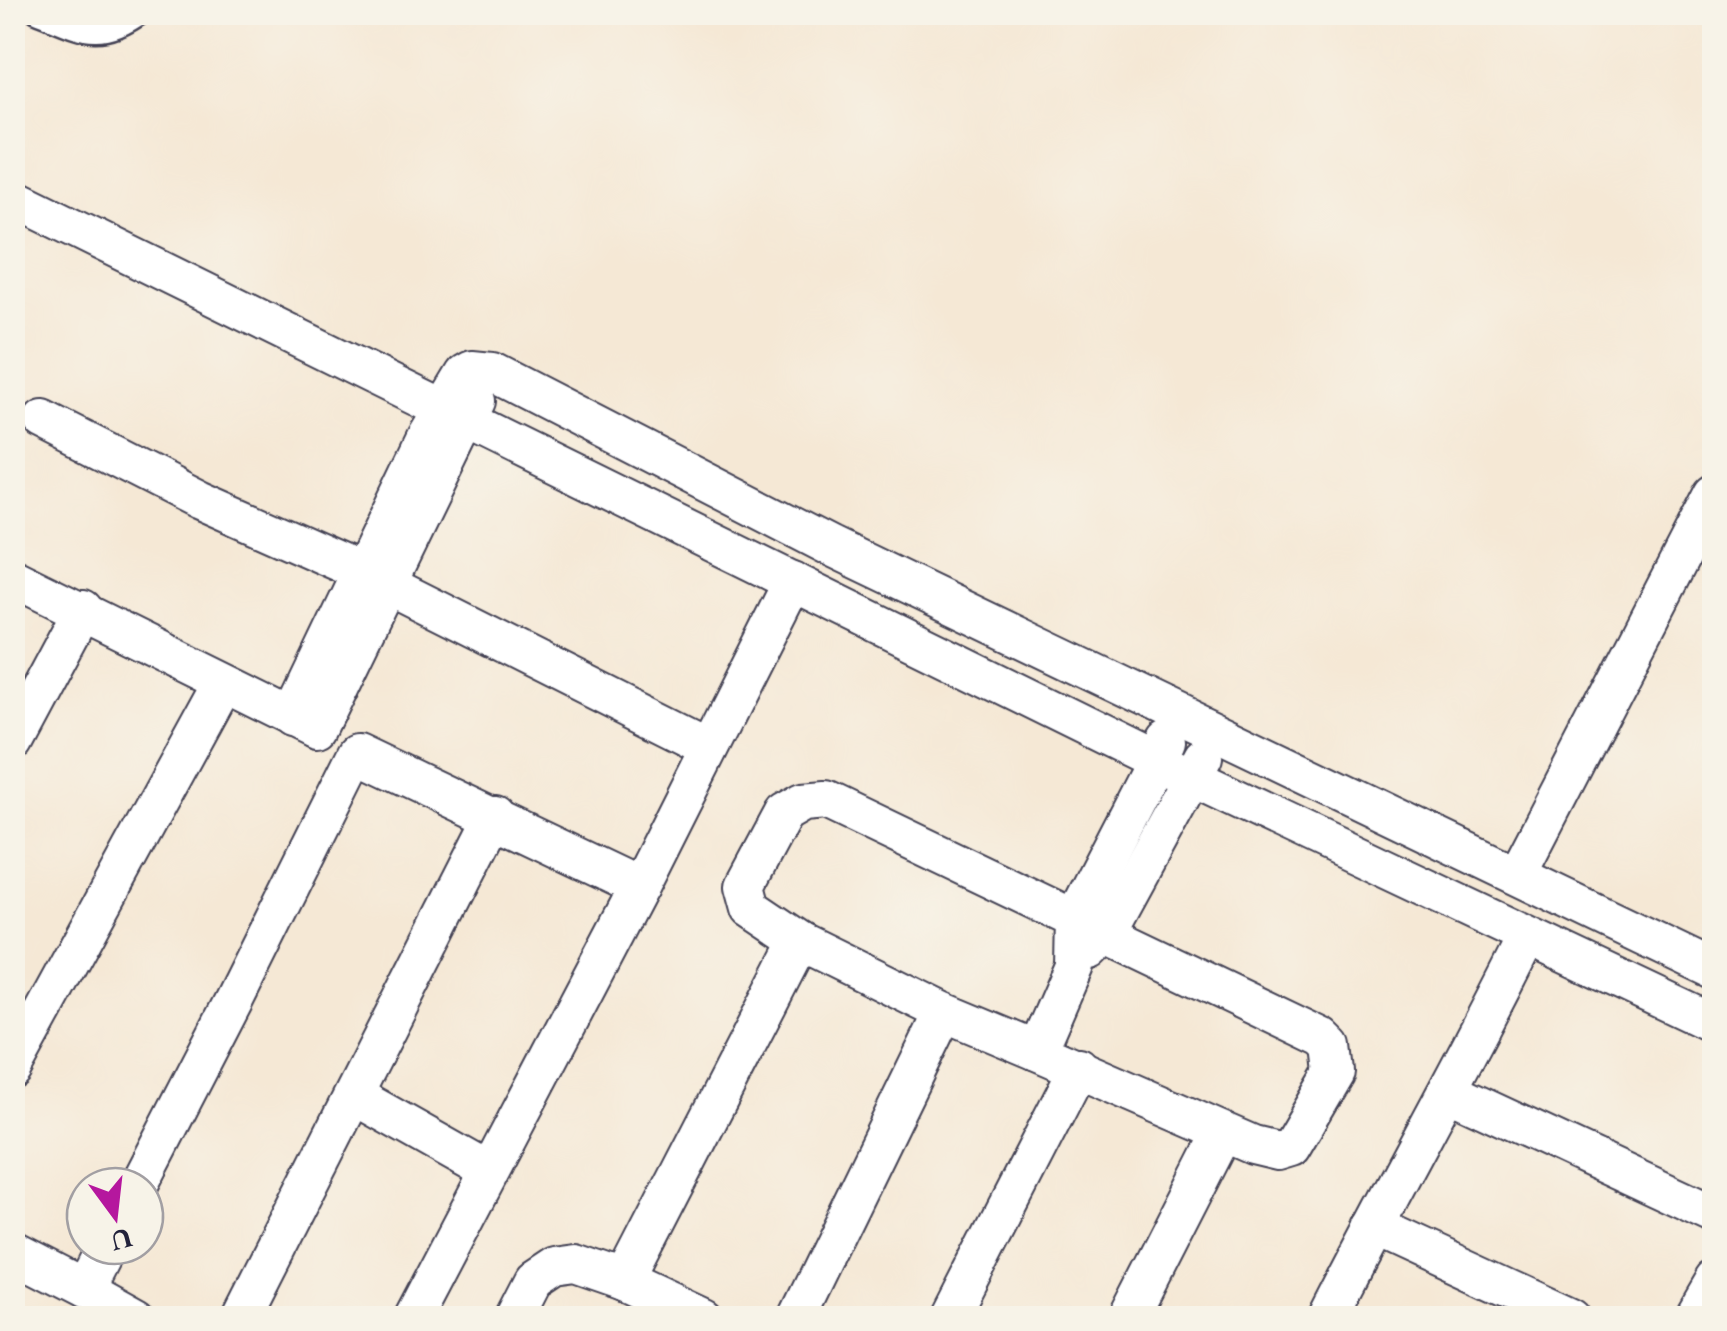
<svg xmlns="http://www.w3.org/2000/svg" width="1727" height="1331" viewBox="0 0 1727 1331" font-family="'EB Garamond',serif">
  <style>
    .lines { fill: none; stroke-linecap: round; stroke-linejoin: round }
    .service-casing { stroke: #424052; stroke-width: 25 }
    .minor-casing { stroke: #424052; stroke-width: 42 }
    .service { stroke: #fff; stroke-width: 20 }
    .minor { stroke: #fff; stroke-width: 38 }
  </style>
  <rect width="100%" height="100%" fill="#f7f3e8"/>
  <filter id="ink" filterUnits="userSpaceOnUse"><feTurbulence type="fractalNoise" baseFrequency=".01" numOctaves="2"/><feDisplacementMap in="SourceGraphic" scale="20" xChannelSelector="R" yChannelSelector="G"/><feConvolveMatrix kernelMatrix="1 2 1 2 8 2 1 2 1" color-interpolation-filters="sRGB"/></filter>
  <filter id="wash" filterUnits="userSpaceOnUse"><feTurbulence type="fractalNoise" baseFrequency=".0048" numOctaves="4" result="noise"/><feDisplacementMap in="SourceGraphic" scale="40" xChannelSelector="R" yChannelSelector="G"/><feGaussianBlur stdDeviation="2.25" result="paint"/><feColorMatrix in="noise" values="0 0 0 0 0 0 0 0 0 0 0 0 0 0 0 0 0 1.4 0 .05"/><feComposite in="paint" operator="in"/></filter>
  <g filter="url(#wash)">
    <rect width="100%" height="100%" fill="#f5e8d5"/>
  </g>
  <g filter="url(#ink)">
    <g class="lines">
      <defs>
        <path id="service" d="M 37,12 C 82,30 100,44 143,12"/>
        <g id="minor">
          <polyline points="12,197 1155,760 1714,1024"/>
          <polyline points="43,420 200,500 360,571 708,746"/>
          <polyline points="12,577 315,727"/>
          <polyline points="293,717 427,437 465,374 472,370 492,372 830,546 1714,970"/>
          <polyline points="317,728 476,401"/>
          <polyline points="12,742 83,609"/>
          <polyline points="1518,873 1714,494"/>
          <polyline points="800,941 751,908 745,886 784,813 803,802 826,800 1323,1038 1332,1047 1335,1072 1291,1147 1278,1151 1253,1145 1037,1051 1074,966 1075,917 1166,741"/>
          <polyline points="1090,950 1107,933 1203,757"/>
          <polyline points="12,1069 223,683"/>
          <polyline points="1450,1092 1714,1215"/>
          <polyline points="355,1096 488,1171"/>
          <polyline points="138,1186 233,1002 357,753 639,887"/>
          <polyline points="1374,1227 1571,1318"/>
          <polyline points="12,1252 84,1289 106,1246"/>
          <polyline points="625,1281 800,941 944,1012"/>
          <polyline points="84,1289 136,1318"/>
          <polyline points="240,1318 495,816"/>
          <polyline points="413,1318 639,887 793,581"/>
          <polyline points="514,1318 533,1281 554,1267 576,1264 625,1281 704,1318"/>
          <polyline points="795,1318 944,1012 1037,1051"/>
          <polyline points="950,1318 1079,1067"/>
          <polyline points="1128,1318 1222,1134"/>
          <path d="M 1327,1318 C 1392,1190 1463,1066 1527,937"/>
          <polyline points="1693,1318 1714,1282"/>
        </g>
      </defs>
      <use href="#service" class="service-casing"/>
      <use href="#minor" class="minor-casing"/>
      <use href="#service" class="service"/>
      <use href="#minor" class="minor"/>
    </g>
  </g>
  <rect width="1727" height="1331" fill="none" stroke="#f7f3e8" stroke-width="50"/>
  <g transform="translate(115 1216) rotate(165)"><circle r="48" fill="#f7f3e8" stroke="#a29fa3" stroke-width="2.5"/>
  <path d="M0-8L18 38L0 25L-18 38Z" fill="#b5179e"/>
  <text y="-15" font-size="28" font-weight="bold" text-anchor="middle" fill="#22223b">U</text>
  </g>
</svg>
